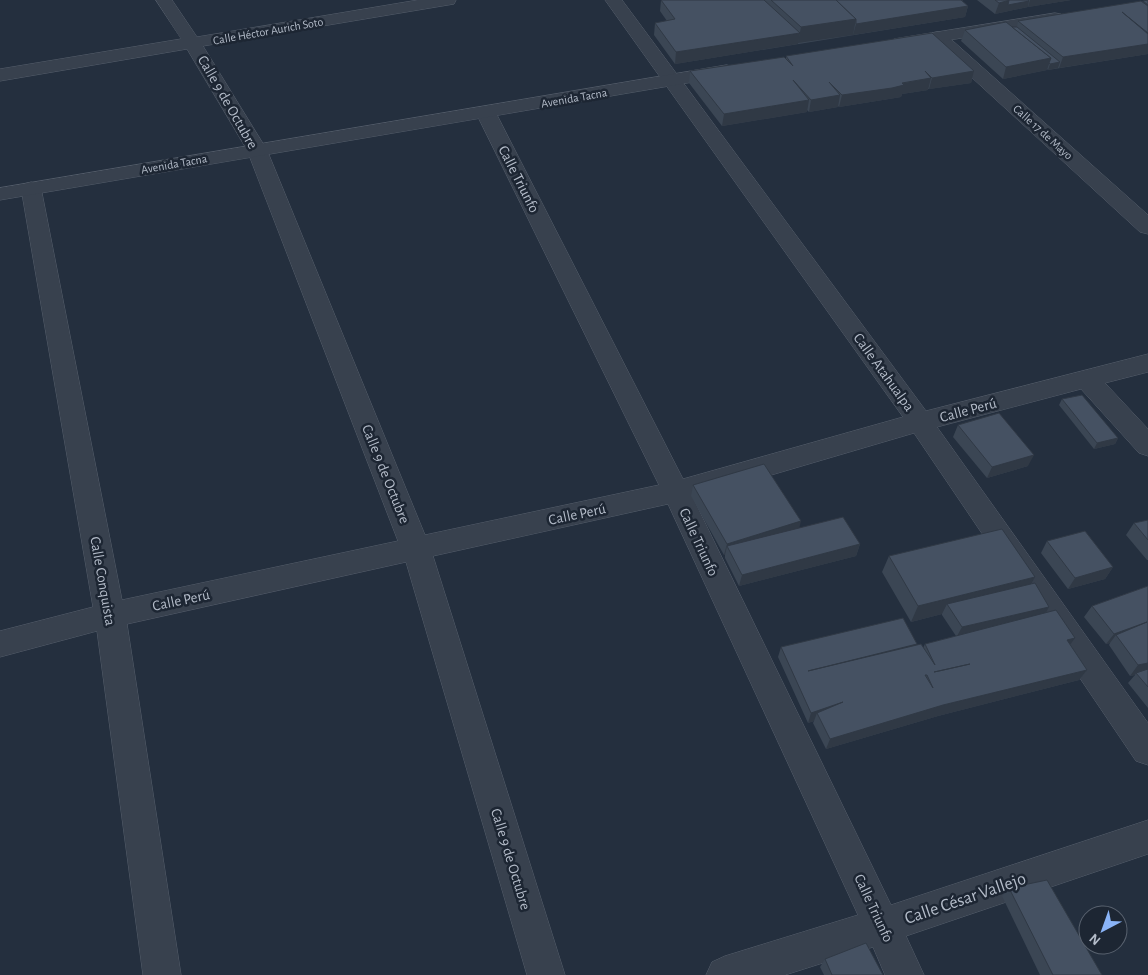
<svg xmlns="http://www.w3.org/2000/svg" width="1148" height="975" viewBox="0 0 1148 975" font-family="'Alegreya Sans',sans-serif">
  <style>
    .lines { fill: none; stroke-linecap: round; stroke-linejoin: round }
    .minor-casing { stroke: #565f6c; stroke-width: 1 }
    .tertiary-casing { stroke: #565f6c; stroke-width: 1 }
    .minor { fill: #38414e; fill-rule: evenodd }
    .tertiary { fill: #38414e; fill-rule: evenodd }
    .wall { fill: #3b4654 }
    .shaded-wall { fill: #303945 }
    .building { fill: #455162; stroke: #303945; fill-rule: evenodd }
    .labels { text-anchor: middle; stroke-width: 5; stroke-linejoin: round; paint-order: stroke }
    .far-street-label { font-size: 12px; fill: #b4bcc9; stroke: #1d2633 }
    .street-label { font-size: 15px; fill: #b4bcc9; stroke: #1d2633 }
    .near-street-label { font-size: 18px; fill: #b4bcc9; stroke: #1d2633 }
  </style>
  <rect width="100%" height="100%" fill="#242f3e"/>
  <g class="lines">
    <defs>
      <g id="minor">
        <polygon points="156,0 172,0 197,37 418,0 456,0 454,4 448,5 203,46 267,150 425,535 659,485 476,113 479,109 486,107 493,109 496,113 683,479 903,417 605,0 622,0 926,411 1148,354 1148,372 1105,383 1148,429 1148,456 1139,453 1081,389 937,427 1148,723 1148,765 1136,761 914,433 693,498 891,905 1148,820 1148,854 906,936 924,975 885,975 873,947 785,975 706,975 712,962 725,956 858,915 668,504 433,556 565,975 527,975 406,562 127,624 181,975 143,975 97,631 0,657 0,631 93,607 21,188 24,184 31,182 38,184 41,188 122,600 398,541 247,150 187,49 0,81 0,69 181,39"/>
        <polygon points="938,32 944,33 1148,215 1148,234 1140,232 932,41 929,37 932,33"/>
      </g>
      <g id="tertiary">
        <polygon points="1055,13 1061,14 1064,18 1061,22 900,48 894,47 891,43 894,39 900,38"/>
        <polygon points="727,65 734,67 736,71 734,75 0,200 0,188"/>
      </g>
    </defs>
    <use href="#minor" class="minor-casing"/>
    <use href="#tertiary" class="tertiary-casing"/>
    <use href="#minor" class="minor"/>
    <use href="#tertiary" class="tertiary"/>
  </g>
  <g class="wall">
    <polygon points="661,0 963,0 962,1 968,6 965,17 675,64 654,35 655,23 667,21 660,11"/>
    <polygon points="977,0 1071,0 1028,7 995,14"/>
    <polygon points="1148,0 1148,54 1048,70 1047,69 1047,70 1003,79 961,41 965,30 1017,27 1018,21 1142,2 1143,1"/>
    <polygon points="786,56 974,71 971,83 929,89 928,89 928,90 902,94 901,97 889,99 839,107 838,106 838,107 809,112 807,110 807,112 722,126 689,83 690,71 786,58"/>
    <polygon points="1062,399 1118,438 1115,444 1094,449 1059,405"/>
    <polygon points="958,425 1028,466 987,478 953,437"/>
    <polygon points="693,485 799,528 860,544 856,556 739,586 725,558 725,555 724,555 691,496"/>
    <polygon points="1148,520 1148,560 1147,560 1126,535 1134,523"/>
    <polygon points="1047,541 1113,567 1105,579 1068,589 1041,553"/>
    <polygon points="889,556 1035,577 1032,583 1046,612 1070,644 1087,670 1079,680 938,716 826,749 813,723 814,721 808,723 778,657 781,647 917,645 923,648 925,644 956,636 942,615 942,614 911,622 882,572"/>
    <polygon points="1148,586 1148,708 1128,683 1135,675 1130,676 1109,645 1110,643 1106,644 1084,617 1092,606"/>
    <polygon points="1009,888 1102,975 1040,975 1002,896"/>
    <polygon points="825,959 883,975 824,975 820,967"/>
  </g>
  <g class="shaded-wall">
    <polygon points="1010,0 1029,1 1028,7 995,14 999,3"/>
    <polygon points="1030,0 1071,0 1028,7"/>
    <polygon points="968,6 965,17 853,35 856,24"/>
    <polygon points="856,19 853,35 798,43 801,27"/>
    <polygon points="800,33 798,44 675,64 676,52"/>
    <polygon points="1148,44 1148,54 1059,68 1063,57"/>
    <polygon points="1051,58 1047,70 1003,79 1006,67"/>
    <polygon points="1060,62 1058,68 1048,70 1050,64"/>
    <polygon points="974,71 971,83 929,89 932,78"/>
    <polygon points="931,78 928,90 902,94 901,97 889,99 839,107 842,95"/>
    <polygon points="840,95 838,107 809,112 811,100"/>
    <polygon points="809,100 807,112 722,126 724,114"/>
    <polygon points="1118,438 1115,444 1094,449 1097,443"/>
    <polygon points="1034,455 1028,466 987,478 992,467"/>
    <polygon points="801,521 798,533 727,546 725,555 724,555 727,544"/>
    <polygon points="860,544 856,556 739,586 742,575"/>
    <polygon points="1113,567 1105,579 1068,589 1075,578"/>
    <polygon points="1035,577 1026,594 947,604 942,614 911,622 918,606"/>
    <polygon points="1049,607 1043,618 956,638 962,627"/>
    <polygon points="1147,622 1116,635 1110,643 1106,644 1114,634"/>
    <polygon points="1075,638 1067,649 1067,640"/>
    <polygon points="917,644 912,655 808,671"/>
    <polygon points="1148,663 1148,671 1136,673 1135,675 1130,676 1138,665"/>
    <polygon points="1087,670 1079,680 938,716 826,749 830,739 943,705"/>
    <polygon points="843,702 817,713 814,721 808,723 811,713"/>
  </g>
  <g class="building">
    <polygon points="661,0 764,0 800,33 676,52 655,23 675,19"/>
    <polygon points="771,0 836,0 856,19 801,27"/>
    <polygon points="836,0 961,0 968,6 856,24 856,19"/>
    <polygon points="995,0 1010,0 999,3"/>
    <polygon points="1009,0 1028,0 1029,1 1008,5"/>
    <polygon points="1148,0 1148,5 1143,1"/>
    <polygon points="1141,1 1148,6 1148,33 1122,12 1148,34 1148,44 1063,57 1018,21"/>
    <polygon points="1006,22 1051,58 1006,67 965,30"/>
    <polygon points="1012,27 1017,27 1060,62 1050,64 1049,63 1051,58"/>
    <polygon points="932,33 974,71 932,78 925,71 931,78 902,83 904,85 892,88 842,95 829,82 840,95 811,100 793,80 809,100 724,114 690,71 784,57 793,66 786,56"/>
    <polygon points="1082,395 1118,438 1097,443 1062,399"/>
    <polygon points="999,413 1034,455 992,467 958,425"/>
    <polygon points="764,464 801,521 727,544 693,485"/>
    <polygon points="843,517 860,544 742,575 727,546"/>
    <polygon points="1148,520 1148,540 1134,523"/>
    <polygon points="1002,529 1035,577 918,606 889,556"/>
    <polygon points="1085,531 1113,567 1075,578 1047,541"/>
    <polygon points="1035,583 1049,607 962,627 947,604"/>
    <polygon points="1148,586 1148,663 1138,665 1116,635 1147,622 1114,634 1092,606"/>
    <path d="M 1056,610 L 1075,638 L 1067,640 L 1087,670 L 943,705 L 830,739 L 817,713 L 843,702 L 811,713 L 781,647 L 903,618 L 917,644 L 808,671 L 921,644 L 935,665 L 925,644 ZM 970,664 L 934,672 L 939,671 ZM 925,675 L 927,675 L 933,688 Z"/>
    <polygon points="1148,669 1148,687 1136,673"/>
    <polygon points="1047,880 1102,975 1053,975 1009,888"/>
    <polygon points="866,943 883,975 832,975 825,959"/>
  </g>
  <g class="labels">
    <g class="far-street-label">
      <text transform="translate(268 31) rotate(-10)" y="4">Calle Héctor Aurich Soto</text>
      <text transform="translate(574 98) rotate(-10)" y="4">Avenida Tacna</text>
      <text transform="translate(1043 132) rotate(42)" y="4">Calle 17 de Mayo</text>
      <text transform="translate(174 164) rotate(-10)" y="4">Avenida Tacna</text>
    </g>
    <g class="street-label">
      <text transform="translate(228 102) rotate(60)" y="5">Calle 9 de Octubre</text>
      <text transform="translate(519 179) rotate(63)" y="5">Calle Triunfo</text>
      <text transform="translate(884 372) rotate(54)" y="5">Calle Atahualpa</text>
      <text transform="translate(968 410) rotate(-15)" y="5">Calle Perú</text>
      <text transform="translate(386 474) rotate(68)" y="5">Calle 9 de Octubre</text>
      <text transform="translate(577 514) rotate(-12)" y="5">Calle Perú</text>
      <text transform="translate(699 542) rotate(65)" y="5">Calle Triunfo</text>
      <text transform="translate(103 581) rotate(80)" y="5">Calle Conquista</text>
      <text transform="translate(181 600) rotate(-12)" y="5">Calle Perú</text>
      <text transform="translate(511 859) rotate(73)" y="5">Calle 9 de Octubre</text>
      <text transform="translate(874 908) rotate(65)" y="5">Calle Triunfo</text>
    </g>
    <g class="near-street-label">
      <text transform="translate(965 898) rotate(-19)" y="6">Calle César Vallejo</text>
    </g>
  </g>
  <g transform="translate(1103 930) rotate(221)"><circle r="24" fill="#1d2633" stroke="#59626f"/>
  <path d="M0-4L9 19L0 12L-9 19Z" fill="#8ab4f8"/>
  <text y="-8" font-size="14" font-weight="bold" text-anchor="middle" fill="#b4bcc9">N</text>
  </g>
</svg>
